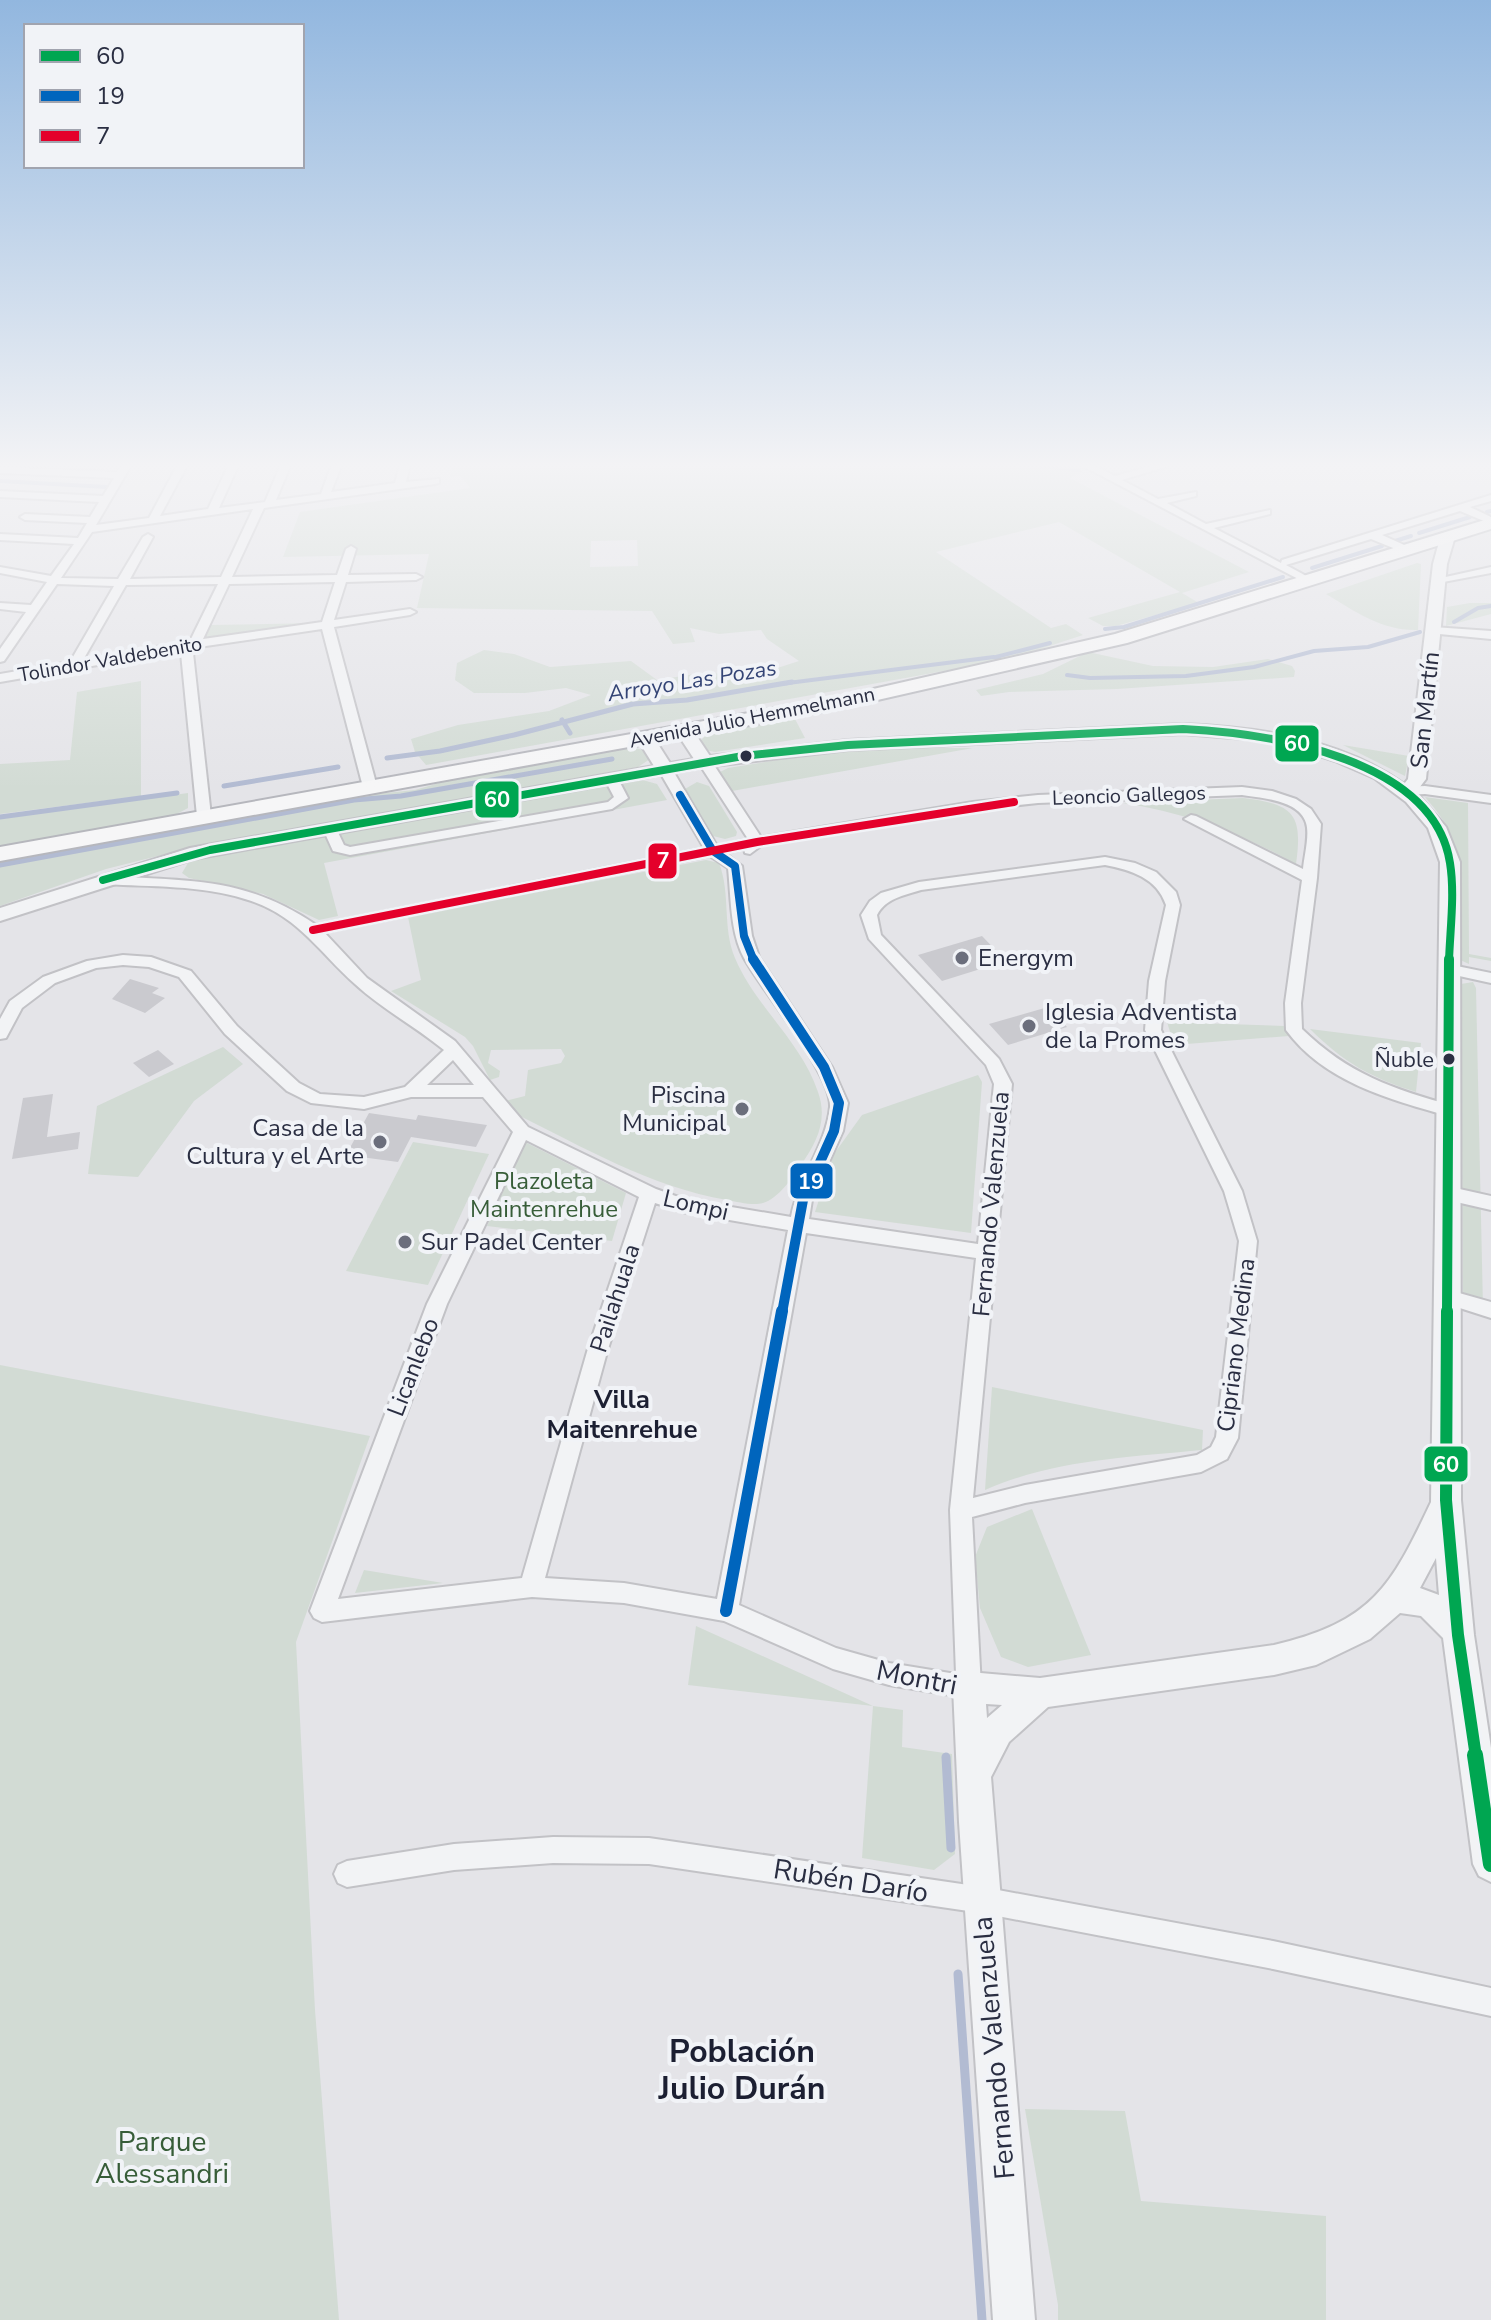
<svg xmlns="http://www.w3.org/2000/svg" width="1491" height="2320" viewBox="0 0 1491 2320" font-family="'Nunito Sans',sans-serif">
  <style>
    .green { fill: #d2dbd4; fill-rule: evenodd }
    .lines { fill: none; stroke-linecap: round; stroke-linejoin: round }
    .stream-far2 { stroke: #b2bbd2; stroke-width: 4 }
    .stream-far1 { stroke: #b2bbd2; stroke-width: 5 }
    .stream { stroke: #b2bbd2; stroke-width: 9 }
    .building { fill: #cacacf }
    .minor-casing { stroke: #c2c2c6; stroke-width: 4 }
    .tertiary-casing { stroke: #c2c2c6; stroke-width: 4 }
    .trunk-casing { stroke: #b6b7bd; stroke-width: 4 }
    .minor { fill: #f2f3f5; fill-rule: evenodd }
    .tertiary { fill: #f2f3f5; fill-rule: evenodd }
    .trunk { fill: #f6f6f7; fill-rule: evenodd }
    .bus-1-far3-casing { stroke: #f1f3f7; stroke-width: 13 }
    .bus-1-far2-casing { stroke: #f1f3f7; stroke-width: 16 }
    .bus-1-far1-casing { stroke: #f1f3f7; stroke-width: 18 }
    .bus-1-casing { stroke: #f1f3f7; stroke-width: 22 }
    .bus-2-far2-casing { stroke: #f1f3f7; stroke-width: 13 }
    .bus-2-far1-casing { stroke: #f1f3f7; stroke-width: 16 }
    .bus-2-casing { stroke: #f1f3f7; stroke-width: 18 }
    .bus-3-casing { stroke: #f1f3f7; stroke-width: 13 }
    .bus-1-far3 { stroke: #00a651; stroke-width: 8 }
    .bus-1-far2 { stroke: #00a651; stroke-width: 10 }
    .bus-1-far1 { stroke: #00a651; stroke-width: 12 }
    .bus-1 { stroke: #00a651; stroke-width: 16 }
    .bus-2-far2 { stroke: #0065bd; stroke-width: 8 }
    .bus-2-far1 { stroke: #0065bd; stroke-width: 10 }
    .bus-2 { stroke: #0065bd; stroke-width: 12 }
    .bus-3 { stroke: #e4002b; stroke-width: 8 }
    .bus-dot { fill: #2a2e42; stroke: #f1f3f7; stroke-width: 3 }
    .poi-dot { fill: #6b6e7c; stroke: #f1f3f7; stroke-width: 3 }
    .labels { text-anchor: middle; stroke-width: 8; stroke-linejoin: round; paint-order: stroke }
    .far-street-label { font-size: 20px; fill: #2a2e42; stroke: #f1f3f7 }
    .far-water-label { font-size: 22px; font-style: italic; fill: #344475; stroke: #f1f3f7 }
    .bus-label { font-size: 22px; fill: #2a2e42; stroke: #f1f3f7; text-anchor: end }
    .street-label { font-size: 24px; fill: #2a2e42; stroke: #f1f3f7 }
    .poi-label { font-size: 24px; fill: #2a2e42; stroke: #f1f3f7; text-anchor: start }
    .park-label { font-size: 24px; fill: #375d38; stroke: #f1f3f7 }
    .neighbourhood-label { font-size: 26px; font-weight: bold; fill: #1c1f32; stroke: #f1f3f7 }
    .near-street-label { font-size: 28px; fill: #2a2e42; stroke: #f1f3f7 }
    .near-park-label { font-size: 28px; fill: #375d38; stroke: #f1f3f7 }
    .near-neighbourhood-label { font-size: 32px; font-weight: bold; fill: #1c1f32; stroke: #f1f3f7 }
    .line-badge { stroke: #f1f3f7; stroke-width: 3 }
    .badge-label { font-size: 22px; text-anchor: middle; font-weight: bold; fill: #fff }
  </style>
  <rect width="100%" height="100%" fill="#e4e4e8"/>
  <g class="green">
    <path d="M 453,464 L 1076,465 L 1086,470 L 1070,478 L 1249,572 L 1182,593 L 1199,603 L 1116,626 L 1103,626 L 1088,618 L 1180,592 L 1059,522 L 936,552 L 1051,628 L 1066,624 L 1083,635 L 1010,659 L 426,765 L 415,752 L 411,739 L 458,725 L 549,711 L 591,695 L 566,688 L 525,693 L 474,693 L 455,680 L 457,663 L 484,650 L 514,654 L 550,667 L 631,661 L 657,680 L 701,673 L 756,675 L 799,661 L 767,639 L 761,630 L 719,634 L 690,628 L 695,642 L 673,644 L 652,611 L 417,608 L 429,554 L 283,557 L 300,512 L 470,488 L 461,476 L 450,477 ZM 637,540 L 638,566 L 590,567 L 591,541 Z"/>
    <path d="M 1417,563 L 1421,564 L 1418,630 C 1382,631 1356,612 1326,594 Z"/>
    <polygon points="1470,603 1491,603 1491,614 1446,626 1447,607"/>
    <polygon points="318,623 204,640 211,625"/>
    <polygon points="1088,652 1153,666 1213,667 1268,659 1292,666 1295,671 1294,677 1117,689 1009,692 981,696 976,690 1043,674"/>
    <polygon points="141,681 141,796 0,814 0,764 70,760 77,692"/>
    <polygon points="795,719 805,738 715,752 705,750 700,742 707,733"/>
    <polygon points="1343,745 1409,756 1405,776"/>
    <path d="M 627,748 C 638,748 645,748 650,759 L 638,767 L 182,850 L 106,869 L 0,906 L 0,862 L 366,795 L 415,790 L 456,778 Z"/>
    <polygon points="920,748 973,748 732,791 718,773 728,768 821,753"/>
    <polygon points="639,779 657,784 667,800 324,863 338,916 319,920 263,894 189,878 182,873 188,863 200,858"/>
    <polygon points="697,782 709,786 737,832 736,836 725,839 713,836 685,789"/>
    <polygon points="188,793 188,808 175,815 0,847 0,819"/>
    <path d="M 1425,797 L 1468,803 L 1469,954 L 1491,958 L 1491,961 L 1469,957 L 1469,964 L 1456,958 C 1456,924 1463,871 1452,839 C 1447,823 1436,810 1425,797 Z"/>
    <path d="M 1243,798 C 1294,804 1303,814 1296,864 C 1240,833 1186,813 1123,803 Z"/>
    <path d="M 706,860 L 719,863 C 731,894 722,927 735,958 C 755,1006 801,1041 818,1092 C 828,1120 817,1142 801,1165 C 793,1177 778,1199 763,1203 C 753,1206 738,1202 727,1200 C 651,1187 583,1147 514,1113 L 505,1101 L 525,1096 L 528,1070 L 561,1063 L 565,1056 L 561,1049 L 491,1050 L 488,1063 L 500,1071 L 499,1077 L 490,1080 L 473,1046 L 465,1037 L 391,991 L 421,980 L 408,917 Z"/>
    <polygon points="1473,982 1476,988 1483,1308 1463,1302 1461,984"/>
    <polygon points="1167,1022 1285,1026 1289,1036 1174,1045"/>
    <path d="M 1310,1029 L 1421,1043 L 1416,1092 C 1371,1078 1343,1062 1310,1029 Z"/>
    <polygon points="223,1047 243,1064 194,1101 138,1177 88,1174 97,1106"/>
    <polygon points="978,1075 982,1082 971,1233 815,1212 834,1154 862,1115"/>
    <polygon points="413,1142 489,1154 428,1285 346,1271"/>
    <polygon points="525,1142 626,1193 612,1241 487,1226"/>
    <polygon points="0,1365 370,1436 296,1642 315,2010 339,2320 0,2320"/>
    <path d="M 992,1387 L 1203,1430 L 1202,1450 C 1129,1457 1053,1460 985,1490 Z"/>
    <polygon points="1032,1509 1091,1655 1028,1667 1001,1657 980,1608 975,1557 987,1527"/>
    <polygon points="364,1570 443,1583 355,1593"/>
    <polygon points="696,1626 873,1706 903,1710 902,1747 952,1754 955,1854 934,1870 862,1858 873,1706 688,1685"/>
    <polygon points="1025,2109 1125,2111 1141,2201 1326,2216 1326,2320 1058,2320 1058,2305"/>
  </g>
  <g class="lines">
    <g class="stream-far2">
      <polyline points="1026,464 1079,470"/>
      <polyline points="0,481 107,487"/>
      <polyline points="1487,512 1491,511"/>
      <polyline points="1419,533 1470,517"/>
      <polyline points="1395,541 1411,536"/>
      <polyline points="1312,568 1382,546"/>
      <polyline points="1454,622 1478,608 1491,606"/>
      <polyline points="1105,629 1124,627 1283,577"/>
      <polyline points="996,657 1050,643"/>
      <polyline points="1067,675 1090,678 1186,676 1254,667 1314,651 1368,647 1420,632"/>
      <polyline points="780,684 994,657 1005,662"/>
    </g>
    <g class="stream-far1">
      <polyline points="562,720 570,733"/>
      <polyline points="387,758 440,751 514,735 633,704 687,700 792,682"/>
      <polyline points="224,786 338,767"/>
      <polyline points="0,817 177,793"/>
      <polyline points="0,865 354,800 401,796 612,759"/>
    </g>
    <g class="stream">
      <polyline points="946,1757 951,1848"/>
      <polyline points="958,1974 982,2320"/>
    </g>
  </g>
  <g class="building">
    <polygon points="982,936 1006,961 942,981 918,955"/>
    <polygon points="130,979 159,988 152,993 165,998 145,1013 112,999"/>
    <polygon points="1048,1007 1067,1027 1008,1045 989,1024"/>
    <polygon points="158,1050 174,1064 149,1077 133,1063"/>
    <polygon points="53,1094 47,1137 80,1132 78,1149 12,1159 23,1098"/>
    <polygon points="369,1113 416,1120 418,1115 487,1125 476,1147 411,1137 398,1162 346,1155"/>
  </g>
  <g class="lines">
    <defs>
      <g id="minor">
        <path d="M 122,464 L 132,464 L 96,525 L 149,518 L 178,464 L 188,464 L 160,516 L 208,509 L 229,464 L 239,464 L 219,508 L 265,502 L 281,464 L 291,464 L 276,500 L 321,494 L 332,464 L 342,464 L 331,492 L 395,483 L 400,464 L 410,464 L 406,482 L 439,479 L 439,483 L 435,484 L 264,508 L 232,577 L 337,575 L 346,549 L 351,546 L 356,549 L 348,575 L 416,574 L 422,577 L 416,580 L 346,582 L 334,620 L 410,609 L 416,612 L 410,615 L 334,627 L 377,787 L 375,790 L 370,791 L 363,787 L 322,629 L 199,647 L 193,653 L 211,816 L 204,820 L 197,816 L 181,653 L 184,650 L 0,682 L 0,674 L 70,662 L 114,586 L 57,584 L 4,661 L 0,662 L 0,649 L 26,612 L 0,609 L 0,603 L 31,605 L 47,582 L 0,573 L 0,567 L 51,576 L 74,544 L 0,540 L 0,534 L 78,538 L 87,523 L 25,520 L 20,517 L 25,514 L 90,517 L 99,502 L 0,497 L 0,491 L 103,496 L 114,478 L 0,473 L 0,467 L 117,472 ZM 253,509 L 221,577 L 130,579 L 153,537 L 148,534 L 143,537 L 118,579 L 61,578 L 92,532 ZM 335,582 L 322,622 L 203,639 L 229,584 ZM 218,584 L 190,641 L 83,660 L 126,585 Z"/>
        <polygon points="1079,464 1091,464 1115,476 1159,464 1175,464 1122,480 1158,499 1196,492 1196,496 1167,503 1206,524 1270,510 1270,514 1214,528 1281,563 1282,560 1491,495 1491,501 1470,507 1491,517 1491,524 1460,511 1382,535 1411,548 1411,552 1403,552 1371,539 1286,565 1310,578 1312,580 1306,583"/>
        <polygon points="1491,567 1491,573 1438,583 1432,580"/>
        <polygon points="1433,627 1491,631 1491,639 1429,633 1429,629"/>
        <path d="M 705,758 L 710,759 L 761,837 L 973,802 L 1038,795 L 1242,787 L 1272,791 L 1296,799 L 1311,809 L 1321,824 L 1317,878 L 1301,1003 L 1302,1029 C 1348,1074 1393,1089 1454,1106 L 1457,1110 L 1448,1116 C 1389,1099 1324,1082 1286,1030 L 1285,1003 L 1302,880 L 1184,819 L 1191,815 L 1196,816 L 1303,869 C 1304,856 1310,835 1306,823 C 1299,800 1261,798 1242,795 L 1038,803 L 973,810 L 762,845 L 750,854 L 745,853 L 744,849 L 725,853 L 742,866 L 752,936 L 759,957 L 832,1067 L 848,1103 L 843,1131 L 812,1200 L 809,1219 L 978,1244 L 994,1084 L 986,1065 L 869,939 L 861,915 L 870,901 L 881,893 L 919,882 L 1105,857 L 1135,863 L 1156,872 L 1176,892 L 1180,905 L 1165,981 L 1161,1030 L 1242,1191 L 1257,1241 L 1238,1438 L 1227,1459 L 1201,1472 L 1025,1503 L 972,1517 L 981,1687 L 978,1695 L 969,1698 L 889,1685 L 833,1669 L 724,1621 L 624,1603 L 532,1597 L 322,1622 L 314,1618 L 310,1611 L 427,1304 L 513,1132 L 483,1097 L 411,1097 L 364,1109 L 311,1103 L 287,1091 L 225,1034 L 179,977 L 149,967 L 123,965 L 96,968 L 55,983 L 22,1008 L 6,1038 L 0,1039 L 0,1019 L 10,1001 L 43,977 L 87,961 L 123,955 L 151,957 L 191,971 L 237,1026 L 299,1083 L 320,1094 L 364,1097 L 405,1087 L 444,1050 C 416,1027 382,1009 355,984 C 318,951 297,914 245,899 C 201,885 151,887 105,884 L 98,880 L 105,876 C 187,881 245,876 316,925 L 704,848 L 658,769 L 665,765 L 672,769 L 717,846 L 748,839 L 698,762 ZM 710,856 L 728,868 C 731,897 730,932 744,958 C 762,991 832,1074 830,1107 C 826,1146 798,1178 791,1217 L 684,1199 L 656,1189 L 528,1127 L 455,1041 L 367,978 L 324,932 ZM 1105,865 C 1131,870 1157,878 1166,905 L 1149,981 L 1145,1030 L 1224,1191 L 1239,1241 L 1216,1437 L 1211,1447 L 1197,1455 L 1025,1485 L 973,1498 L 1012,1084 L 999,1059 L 881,935 L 877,915 C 886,898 903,896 921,890 ZM 453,1060 L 474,1085 L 427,1085 ZM 526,1140 L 639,1197 L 587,1352 L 522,1578 L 338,1599 L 447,1304 ZM 655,1203 L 683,1212 L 788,1230 L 717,1599 L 624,1583 L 545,1578 L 607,1352 ZM 806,1233 L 976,1258 L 950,1510 L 956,1674 L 889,1663 L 836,1648 L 739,1605 Z"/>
        <polygon points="611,774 616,775 628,798 612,809 350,855 333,851 323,829 330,825 335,826 344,845 350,847 608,802 614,797 604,778"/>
        <polygon points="1425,786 1491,795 1491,803 1425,794 1403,795 1396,791 1403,787"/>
        <polygon points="1447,964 1491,973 1491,983 1441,972 1439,969 1441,966"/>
        <polygon points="1446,1186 1491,1196 1491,1210 1439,1198 1437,1193 1439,1188"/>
        <polygon points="1445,1289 1491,1302 1491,1318 1438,1301 1435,1296 1438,1291"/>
        <polygon points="553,1837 649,1838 982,1887 1273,1941 1491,1988 1491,2016 1273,1969 982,1913 649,1864 553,1863 454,1870 347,1887 338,1883 334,1874 338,1865 347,1861 454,1844"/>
      </g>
      <path id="tertiary" d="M 1444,535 L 1454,540 L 1447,564 L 1426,779 L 1416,792 L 1446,827 L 1460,862 L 1461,1500 L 1474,1635 L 1491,1748 L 1491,1882 L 1479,1876 L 1473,1864 L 1443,1638 L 1421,1616 L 1400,1613 L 1370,1639 L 1316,1665 L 1274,1675 L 1048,1707 L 1009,1742 L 991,1777 L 1035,2320 L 993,2320 L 959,1822 L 953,1687 L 958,1676 L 969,1672 L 1040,1678 L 1274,1645 C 1372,1622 1391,1587 1431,1502 L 1440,862 L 1428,828 L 1406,802 L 1374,778 L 1335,761 L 1296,748 L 1258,740 L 1183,734 L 848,750 L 705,767 L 194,859 L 0,921 L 0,908 L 190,848 L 654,766 L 636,737 L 645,732 L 651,733 L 670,763 L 694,759 L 675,730 L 684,725 L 690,726 L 710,756 L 848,740 L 1183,724 C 1259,727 1341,739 1404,784 L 1408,779 L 1433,564 L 1439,542 L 1437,539 ZM 1436,1558 L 1439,1595 L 1420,1588 ZM 986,1704 L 1002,1705 L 987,1718 Z"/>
      <polygon id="trunk" points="1491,518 1491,529 1127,643 838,709 0,861 0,847 838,697 1115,634"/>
    </defs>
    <use href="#minor" class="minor-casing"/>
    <use href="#tertiary" class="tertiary-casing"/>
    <use href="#trunk" class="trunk-casing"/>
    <use href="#minor" class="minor"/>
    <use href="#tertiary" class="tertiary"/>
    <use href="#trunk" class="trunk"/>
    <defs>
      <path id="bus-1-far3" d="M 103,880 L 210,850 L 743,756 L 848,745 L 1183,729 C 1268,733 1434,758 1450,863 C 1455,894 1450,930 1449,961"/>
      <polyline id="bus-1-far2" points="1447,1313 1449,959"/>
      <polyline id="bus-1-far1" points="1447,1311 1446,1500 1458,1635 1476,1757"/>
      <polyline id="bus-1" points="1475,1755 1491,1864"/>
      <polyline id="bus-2-far2" points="680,795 713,851 735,866 744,936 754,961"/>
      <polyline id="bus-2-far1" points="753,959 824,1067 839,1103 834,1131 803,1200 782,1313"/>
      <polyline id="bus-2" points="726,1611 782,1311"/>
      <polyline id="bus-3" points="313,930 757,842 1014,802"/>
    </defs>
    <use href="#bus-1-far3" class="bus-1-far3-casing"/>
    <use href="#bus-1-far2" class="bus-1-far2-casing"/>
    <use href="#bus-1-far1" class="bus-1-far1-casing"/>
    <use href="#bus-1" class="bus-1-casing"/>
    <use href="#bus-2-far2" class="bus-2-far2-casing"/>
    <use href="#bus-2-far1" class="bus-2-far1-casing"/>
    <use href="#bus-2" class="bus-2-casing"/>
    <use href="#bus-3" class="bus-3-casing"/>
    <use href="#bus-1-far3" class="bus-1-far3"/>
    <use href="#bus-1-far2" class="bus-1-far2"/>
    <use href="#bus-1-far1" class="bus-1-far1"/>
    <use href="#bus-1" class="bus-1"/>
    <use href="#bus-2-far2" class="bus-2-far2"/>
    <use href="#bus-2-far1" class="bus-2-far1"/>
    <use href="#bus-2" class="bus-2"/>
    <use href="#bus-3" class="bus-3"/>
  </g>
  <linearGradient id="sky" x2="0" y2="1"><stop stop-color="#92b7df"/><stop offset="0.59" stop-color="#f3f3f5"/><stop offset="1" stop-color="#f3f3f5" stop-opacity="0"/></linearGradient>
  <rect width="1491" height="789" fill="url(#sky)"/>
  <g class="bus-dot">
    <circle cx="746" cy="756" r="7"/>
    <circle cx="1449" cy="1059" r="7"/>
  </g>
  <g class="poi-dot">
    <circle cx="962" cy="958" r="8"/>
    <circle cx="1029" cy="1026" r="8"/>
    <circle cx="742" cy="1109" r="8"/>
    <circle cx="380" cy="1142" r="8"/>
    <circle cx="405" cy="1242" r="8"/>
  </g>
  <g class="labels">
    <g class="far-street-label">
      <text transform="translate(110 659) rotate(-10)" y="7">Tolindor Valdebenito</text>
      <text transform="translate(752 717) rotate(-11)" y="7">Avenida Julio Hemmelmann</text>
      <text transform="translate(1129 795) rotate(-2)" y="7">Leoncio Gallegos</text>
    </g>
    <g class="far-water-label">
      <text transform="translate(692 680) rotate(-9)" y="8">Arroyo Las Pozas</text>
    </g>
    <g class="bus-label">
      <text x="1434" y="1067">Ñuble</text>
    </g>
    <g class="street-label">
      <text transform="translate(1425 710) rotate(-84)" y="8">San Martín</text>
      <text transform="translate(991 1204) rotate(-85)" y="8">Fernando Valenzuela</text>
      <text transform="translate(696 1205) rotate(13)" y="8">Lompi</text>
      <text transform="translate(615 1298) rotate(-72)" y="8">Pailahuala</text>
      <text transform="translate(1236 1345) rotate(-83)" y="8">Cipriano Medina</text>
      <text transform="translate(413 1367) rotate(-69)" y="8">Licanlebo</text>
    </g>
    <g class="poi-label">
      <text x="978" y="966">Energym</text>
      <text x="1045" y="1020">Iglesia Adventista<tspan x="1045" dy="28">de la Promes</tspan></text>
      <text x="726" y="1103" text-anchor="end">Piscina<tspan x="726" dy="28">Municipal</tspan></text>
      <text x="364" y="1136" text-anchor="end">Casa de la<tspan x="364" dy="28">Cultura y el Arte</tspan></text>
      <text x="421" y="1250">Sur Padel Center</text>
    </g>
    <g class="park-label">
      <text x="544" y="1189">Plazoleta<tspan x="544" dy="28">Maintenrehue</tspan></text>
    </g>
    <g class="neighbourhood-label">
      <text x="622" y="1408">Villa<tspan x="622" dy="30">Maitenrehue</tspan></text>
    </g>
    <g class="near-street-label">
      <text transform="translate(917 1677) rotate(11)" y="10">Montri</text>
      <text transform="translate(851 1880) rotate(9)" y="10">Rubén Darío</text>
      <text transform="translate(993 2048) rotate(-95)" y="10">Fernando Valenzuela</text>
    </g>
    <g class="near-park-label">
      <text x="162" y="2151">Parque<tspan x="162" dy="32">Alessandri</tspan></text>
    </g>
    <g class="near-neighbourhood-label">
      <text x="742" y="2062">Población<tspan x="742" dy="37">Julio Durán</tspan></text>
    </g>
  </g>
  <g class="line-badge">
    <rect x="1274" y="724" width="46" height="39" rx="8" fill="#00a651"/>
    <rect x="474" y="780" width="46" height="39" rx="8" fill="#00a651"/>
    <rect x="647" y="842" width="31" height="38" rx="8" fill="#e4002b"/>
    <rect x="789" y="1162" width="45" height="38" rx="8" fill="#0065bd"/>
    <rect x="1423" y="1445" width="46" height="38" rx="8" fill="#00a651"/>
  </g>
  <g class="badge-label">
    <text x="1297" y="751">60</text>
    <text x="497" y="807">60</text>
    <text x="663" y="868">7</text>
    <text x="811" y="1189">19</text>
    <text x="1446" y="1472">60</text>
  </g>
  <rect x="24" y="24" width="280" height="144" fill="#f1f3f7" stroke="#a1a4af" stroke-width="2"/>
  <rect x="40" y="50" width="40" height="12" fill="#00a651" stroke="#a1a4af" stroke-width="2"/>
  <text x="96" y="64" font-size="24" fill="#2a2e42">60</text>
  <rect x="40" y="90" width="40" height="12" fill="#0065bd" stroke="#a1a4af" stroke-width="2"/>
  <text x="96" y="104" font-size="24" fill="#2a2e42">19</text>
  <rect x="40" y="130" width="40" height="12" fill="#e4002b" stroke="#a1a4af" stroke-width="2"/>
  <text x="96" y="144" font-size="24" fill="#2a2e42">7</text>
</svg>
